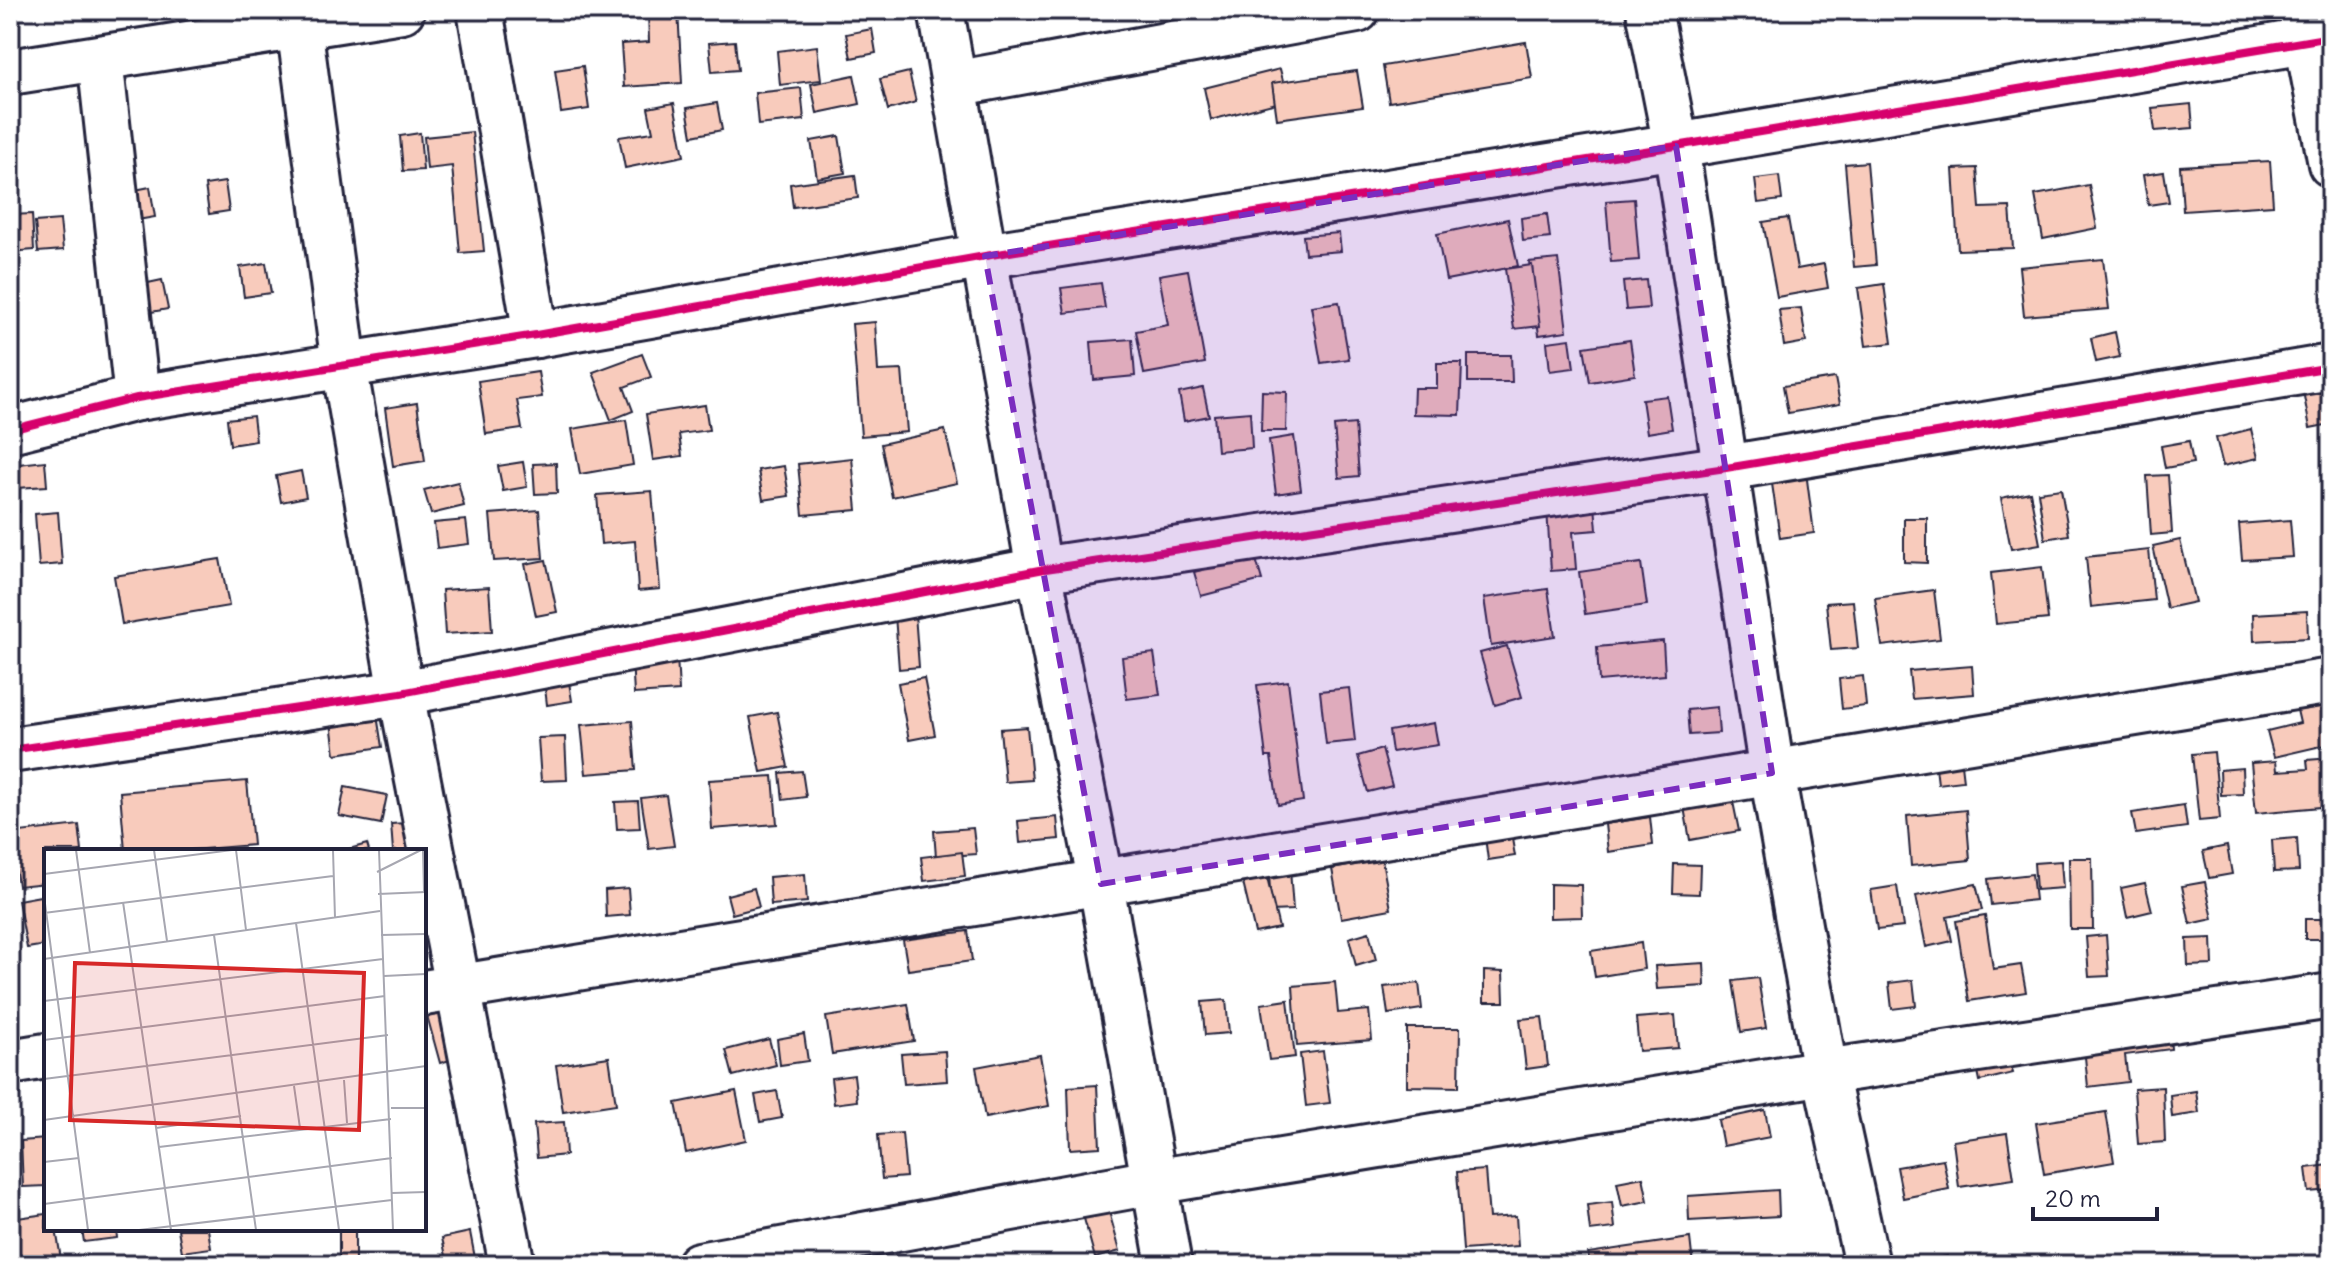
<svg xmlns="http://www.w3.org/2000/svg" width="2341" height="1275" viewBox="0 0 2341 1275" font-family="Delius,sans-serif">
  <style>
    .building { fill: #f8cbbc; stroke: #22223b; stroke-width: 2 }
    .lines { fill: none; stroke-linecap: round; stroke-linejoin: round }
    .minor-casing { stroke: #22223b; stroke-width: 50 }
    .minor { stroke: #fff; stroke-width: 44 }
    .cycleway-casing { stroke: #fff; stroke-width: 13 }
    .cycleway { stroke: #d6006c; stroke-width: 8 }
    .marked { fill: #7b2cbf; fill-opacity: 0.2; stroke: #7b2cbf; stroke-width: 6; stroke-dasharray: 16 10; stroke-linejoin: round }
    .inset-road { fill: none; stroke: #a7a7b1; stroke-width: 2 }
    .view { fill: #d62828; fill-opacity: 0.15; stroke: #d62828; stroke-width: 4 }
    .inset-edge { fill: none; stroke: #22223b; stroke-width: 4 }
  </style>
  <rect width="100%" height="100%" fill="#fff"/>
  <filter id="ink" filterUnits="userSpaceOnUse"><feTurbulence type="fractalNoise" baseFrequency=".0125" numOctaves="2"/><feDisplacementMap in="SourceGraphic" scale="16" xChannelSelector="R" yChannelSelector="G"/><feConvolveMatrix kernelMatrix="1 2 1 2 8 2 1 2 1" color-interpolation-filters="sRGB"/></filter>
  <g filter="url(#ink)">
    <g class="building">
      <polygon points="648,10 678,10 682,83 624,87 621,44 649,42"/>
      <polygon points="872,29 876,53 851,58 846,34"/>
      <polygon points="735,41 738,70 712,72 709,43"/>
      <polygon points="1526,42 1532,78 1389,102 1383,66"/>
      <polygon points="817,46 821,80 780,85 777,51"/>
      <polygon points="583,66 589,109 561,113 555,70"/>
      <polygon points="1280,69 1288,100 1211,120 1204,88"/>
      <polygon points="1357,71 1363,107 1277,119 1272,83"/>
      <polygon points="909,72 916,102 888,110 880,79"/>
      <polygon points="854,75 860,104 817,113 811,84"/>
      <polygon points="801,88 804,120 758,125 755,93"/>
      <polygon points="674,103 684,156 625,168 619,137 653,132 648,108"/>
      <polygon points="717,103 722,130 692,136 687,108"/>
      <polygon points="2191,104 2193,128 2155,131 2152,108"/>
      <polygon points="472,132 484,251 460,253 452,166 427,169 424,137"/>
      <polygon points="420,133 423,170 403,171 400,136"/>
      <polygon points="839,136 845,173 817,178 811,141"/>
      <polygon points="2270,161 2273,205 2183,211 2180,166"/>
      <polygon points="1867,162 1876,265 1854,267 1845,164"/>
      <polygon points="1977,168 1980,208 2010,207 2013,248 1958,250 1953,169"/>
      <polygon points="2164,172 2169,202 2148,205 2143,175"/>
      <polygon points="855,175 858,198 793,207 790,184"/>
      <polygon points="1779,176 1782,200 1758,203 1755,179"/>
      <polygon points="225,182 229,211 209,214 205,185"/>
      <polygon points="2089,185 2097,228 2043,239 2035,195"/>
      <polygon points="150,187 155,217 126,222 120,193"/>
      <polygon points="1634,199 1639,260 1611,262 1606,201"/>
      <polygon points="32,214 34,250 10,252 10,215"/>
      <polygon points="1547,214 1550,238 1523,241 1521,218"/>
      <polygon points="1788,218 1797,269 1824,264 1828,288 1777,297 1763,222"/>
      <polygon points="1508,219 1518,266 1446,280 1437,234"/>
      <polygon points="60,220 63,250 38,252 35,222"/>
      <polygon points="1339,233 1341,251 1305,254 1303,236"/>
      <polygon points="1558,259 1567,331 1539,335 1529,262"/>
      <polygon points="2103,259 2109,309 2024,316 2019,267"/>
      <polygon points="266,263 271,293 244,297 240,267"/>
      <polygon points="1532,265 1540,326 1514,329 1505,269"/>
      <polygon points="1188,270 1205,363 1144,374 1136,331 1168,325 1159,275"/>
      <polygon points="162,280 168,309 140,314 134,286"/>
      <polygon points="1646,280 1649,308 1626,310 1623,282"/>
      <polygon points="1101,283 1105,308 1065,313 1061,288"/>
      <polygon points="1884,284 1892,343 1866,346 1858,288"/>
      <polygon points="1339,302 1349,359 1321,363 1311,306"/>
      <polygon points="1801,308 1806,342 1784,346 1779,310"/>
      <polygon points="875,322 878,371 902,370 907,432 861,436 852,324"/>
      <polygon points="2115,332 2120,357 2096,362 2091,338"/>
      <polygon points="1132,339 1135,376 1094,380 1091,342"/>
      <polygon points="1570,339 1574,368 1550,371 1547,342"/>
      <polygon points="1630,340 1635,375 1590,382 1584,347"/>
      <polygon points="642,354 651,377 624,387 633,411 611,420 593,372"/>
      <polygon points="1468,355 1511,355 1512,382 1468,382"/>
      <polygon points="1437,363 1462,363 1460,415 1413,414 1414,388 1437,388"/>
      <polygon points="538,372 542,397 517,400 522,429 486,434 478,381"/>
      <polygon points="1835,378 1840,404 1788,413 1783,386"/>
      <polygon points="2331,386 2331,424 2310,428 2303,391"/>
      <polygon points="1203,388 1209,416 1184,421 1179,393"/>
      <polygon points="1262,391 1287,392 1286,431 1261,431"/>
      <polygon points="1667,396 1672,429 1647,433 1642,399"/>
      <polygon points="417,403 425,461 393,466 385,408"/>
      <polygon points="705,405 709,430 679,434 682,456 653,460 646,414"/>
      <polygon points="1250,412 1252,448 1217,451 1214,415"/>
      <polygon points="253,416 256,441 230,445 227,419"/>
      <polygon points="626,420 633,465 580,474 572,429"/>
      <polygon points="1355,424 1359,476 1339,478 1334,426"/>
      <polygon points="2251,429 2258,458 2223,466 2216,438"/>
      <polygon points="945,430 957,483 892,497 881,444"/>
      <polygon points="1294,436 1301,490 1276,494 1269,440"/>
      <polygon points="2189,441 2193,463 2165,468 2161,446"/>
      <polygon points="852,458 857,510 803,515 798,464"/>
      <polygon points="45,461 47,486 17,488 19,512 10,513 10,465"/>
      <polygon points="523,462 527,487 503,491 498,466"/>
      <polygon points="556,463 557,493 535,494 533,464"/>
      <polygon points="784,466 789,496 763,500 758,470"/>
      <polygon points="301,471 306,497 281,502 276,476"/>
      <polygon points="1806,472 1814,533 1780,538 1771,477"/>
      <polygon points="2168,475 2172,533 2151,535 2147,476"/>
      <polygon points="458,482 464,506 431,514 424,490"/>
      <polygon points="2061,489 2069,535 2045,539 2038,492"/>
      <polygon points="652,491 660,589 638,591 635,541 601,544 597,495"/>
      <polygon points="2030,492 2040,544 2011,549 2001,498"/>
      <polygon points="1595,505 1597,530 1573,532 1576,569 1551,571 1547,509"/>
      <polygon points="539,510 543,558 494,561 490,514"/>
      <polygon points="58,512 62,564 39,566 35,514"/>
      <polygon points="1904,518 1927,518 1927,563 1904,562"/>
      <polygon points="466,520 469,544 437,548 434,523"/>
      <polygon points="2290,520 2293,557 2242,560 2239,524"/>
      <polygon points="2180,540 2195,602 2167,608 2153,546"/>
      <polygon points="2149,550 2154,600 2091,607 2086,557"/>
      <polygon points="1255,556 1262,580 1201,596 1194,572"/>
      <polygon points="220,559 229,606 122,624 114,576"/>
      <polygon points="546,560 557,612 536,616 525,564"/>
      <polygon points="1641,563 1647,605 1585,614 1579,572"/>
      <polygon points="2042,567 2048,619 1996,624 1991,573"/>
      <polygon points="489,587 492,631 445,634 442,590"/>
      <polygon points="1548,589 1555,636 1491,646 1484,598"/>
      <polygon points="1934,590 1940,639 1882,646 1875,598"/>
      <polygon points="1853,601 1858,648 1831,650 1826,603"/>
      <polygon points="2307,611 2308,638 2254,641 2253,614"/>
      <polygon points="915,614 919,667 899,669 895,615"/>
      <polygon points="1663,641 1665,675 1599,681 1597,647"/>
      <polygon points="1507,646 1522,697 1495,705 1480,653"/>
      <polygon points="1154,653 1160,695 1127,699 1122,657"/>
      <polygon points="677,656 679,691 634,694 632,658"/>
      <polygon points="1972,666 1974,694 1912,699 1909,671"/>
      <polygon points="568,676 572,701 547,705 544,679"/>
      <polygon points="1863,676 1866,706 1842,709 1839,679"/>
      <polygon points="924,678 935,735 909,740 898,683"/>
      <polygon points="1288,681 1303,801 1278,805 1271,757 1266,757 1257,685"/>
      <polygon points="1349,688 1355,741 1326,744 1320,691"/>
      <polygon points="2318,691 2330,744 2274,757 2267,731 2300,723 2294,697"/>
      <polygon points="1717,707 1719,733 1689,735 1687,710"/>
      <polygon points="777,712 788,767 761,772 750,717"/>
      <polygon points="377,715 382,747 335,754 331,722"/>
      <polygon points="632,721 636,770 586,774 581,725"/>
      <polygon points="1434,723 1438,745 1392,752 1389,731"/>
      <polygon points="1027,727 1032,780 1005,782 1000,729"/>
      <polygon points="565,737 567,780 541,781 538,738"/>
      <polygon points="1382,749 1392,786 1368,792 1358,756"/>
      <polygon points="2214,752 2220,819 2199,821 2192,754"/>
      <polygon points="1960,756 1963,781 1938,784 1935,759"/>
      <polygon points="2331,758 2331,806 2256,813 2251,763 2276,761 2277,771 2308,769 2307,760"/>
      <polygon points="2242,768 2243,794 2221,795 2220,770"/>
      <polygon points="802,771 806,797 783,800 780,773"/>
      <polygon points="773,776 777,824 712,829 709,780"/>
      <polygon points="247,781 253,845 178,851 125,851 120,792"/>
      <polygon points="345,787 387,795 381,824 339,816"/>
      <polygon points="1731,792 1739,831 1690,840 1683,802"/>
      <polygon points="666,795 674,846 649,849 641,798"/>
      <polygon points="638,801 640,828 617,829 615,802"/>
      <polygon points="2184,805 2187,827 2136,834 2132,813"/>
      <polygon points="1966,810 1970,860 1911,866 1907,816"/>
      <polygon points="1057,817 1059,839 1020,843 1018,821"/>
      <polygon points="1650,817 1653,845 1608,852 1605,824"/>
      <polygon points="2331,820 2331,878 2324,879 2319,821"/>
      <polygon points="422,822 424,851 393,851 391,824"/>
      <polygon points="79,825 82,851 46,851 46,883 18,886 11,833"/>
      <polygon points="973,828 976,854 936,857 934,831"/>
      <polygon points="1511,833 1515,856 1488,860 1485,837"/>
      <polygon points="2297,838 2299,871 2274,872 2272,840"/>
      <polygon points="367,844 369,851 342,851"/>
      <polygon points="2227,846 2232,874 2209,878 2203,851"/>
      <polygon points="962,852 965,876 924,881 921,857"/>
      <polygon points="2069,858 2092,858 2093,929 2070,929"/>
      <polygon points="1382,860 1391,909 1341,918 1332,869"/>
      <polygon points="2061,861 2063,888 2036,890 2034,863"/>
      <polygon points="1674,864 1700,865 1699,894 1673,893"/>
      <polygon points="1290,870 1293,910 1271,911 1269,872"/>
      <polygon points="805,874 807,902 771,905 769,877"/>
      <polygon points="2032,874 2035,900 1991,905 1988,879"/>
      <polygon points="1267,878 1279,928 1255,933 1243,883"/>
      <polygon points="2205,882 2213,919 2190,924 2182,886"/>
      <polygon points="2145,883 2152,911 2127,917 2121,888"/>
      <polygon points="1550,884 1581,885 1582,917 1550,918"/>
      <polygon points="1976,884 1982,910 1947,917 1952,941 1926,947 1916,896"/>
      <polygon points="1897,886 1903,927 1877,930 1871,890"/>
      <polygon points="628,888 630,915 606,917 605,890"/>
      <polygon points="754,888 759,907 732,914 727,895"/>
      <polygon points="2325,889 2331,889 2331,939 2305,939 2305,919 2325,919"/>
      <polygon points="46,895 46,945 27,948 18,900"/>
      <polygon points="1985,916 1993,969 2021,965 2026,992 1969,1001 1956,921"/>
      <polygon points="968,931 972,961 908,970 903,940"/>
      <polygon points="1369,932 1376,960 1356,966 1349,938"/>
      <polygon points="2106,935 2109,976 2089,977 2086,937"/>
      <polygon points="2212,938 2213,965 2188,966 2187,939"/>
      <polygon points="1641,943 1644,969 1595,977 1591,951"/>
      <polygon points="1704,963 1705,986 1657,989 1655,966"/>
      <polygon points="1484,971 1503,972 1504,1002 1484,1002"/>
      <polygon points="1758,978 1766,1028 1741,1032 1733,981"/>
      <polygon points="1913,980 1916,1006 1892,1009 1889,983"/>
      <polygon points="1335,982 1338,1013 1369,1010 1372,1040 1297,1046 1293,986"/>
      <polygon points="1419,983 1422,1009 1388,1014 1384,987"/>
      <polygon points="1226,1000 1229,1033 1205,1035 1202,1002"/>
      <polygon points="1288,1000 1295,1057 1269,1060 1261,1004"/>
      <polygon points="908,1004 914,1041 832,1054 826,1017"/>
      <polygon points="446,1006 460,1057 440,1063 426,1012"/>
      <polygon points="1675,1015 1678,1048 1639,1051 1636,1018"/>
      <polygon points="1542,1017 1548,1066 1526,1069 1520,1019"/>
      <polygon points="1407,1028 1460,1028 1459,1087 1407,1086"/>
      <polygon points="2169,1028 2171,1049 2125,1055 2128,1082 2088,1087 2083,1037"/>
      <polygon points="804,1034 808,1061 780,1065 777,1039"/>
      <polygon points="769,1039 776,1065 733,1076 726,1050"/>
      <polygon points="945,1051 947,1081 904,1084 901,1054"/>
      <polygon points="1323,1051 1330,1103 1306,1106 1300,1054"/>
      <polygon points="2008,1054 2013,1073 1980,1081 1976,1061"/>
      <polygon points="1040,1055 1049,1106 985,1118 976,1067"/>
      <polygon points="609,1057 616,1104 563,1112 556,1065"/>
      <polygon points="854,1075 857,1101 834,1104 831,1078"/>
      <polygon points="1097,1085 1100,1147 1070,1149 1068,1087"/>
      <polygon points="2163,1087 2165,1142 2138,1144 2134,1089"/>
      <polygon points="736,1091 746,1140 686,1153 676,1103"/>
      <polygon points="777,1091 782,1118 760,1122 755,1095"/>
      <polygon points="2196,1091 2199,1113 2172,1117 2170,1095"/>
      <polygon points="1765,1110 1770,1137 1723,1146 1718,1120"/>
      <polygon points="2106,1112 2114,1162 2044,1174 2036,1123"/>
      <polygon points="564,1122 566,1155 537,1158 534,1124"/>
      <polygon points="902,1133 906,1177 882,1179 878,1135"/>
      <polygon points="2007,1133 2014,1179 1959,1187 1953,1141"/>
      <polygon points="46,1139 46,1186 23,1187 21,1141"/>
      <polygon points="10,1144 15,1144 18,1191 10,1192"/>
      <polygon points="1943,1159 1949,1189 1903,1198 1897,1167"/>
      <polygon points="2330,1165 2331,1190 2309,1192 2306,1168"/>
      <polygon points="1485,1170 1489,1218 1516,1216 1518,1246 1463,1250 1457,1172"/>
      <polygon points="1643,1177 1648,1201 1622,1206 1617,1182"/>
      <polygon points="1778,1190 1779,1216 1689,1221 1688,1196"/>
      <polygon points="1612,1202 1615,1228 1590,1231 1587,1205"/>
      <polygon points="1108,1208 1120,1251 1095,1258 1083,1215"/>
      <polygon points="46,1214 46,1229 56,1229 62,1265 12,1265 10,1219"/>
      <polygon points="82,1229 116,1229 117,1238 84,1242"/>
      <polygon points="178,1229 208,1229 211,1248 182,1252"/>
      <rect x="339" y="1229" width="16" height="36"/>
      <polygon points="470,1232 476,1263 448,1265 442,1238"/>
      <polygon points="1690,1238 1693,1265 1590,1265 1588,1253"/>
      <polygon points="1947,1256 1949,1265 1917,1265 1916,1262"/>
      <polygon points="102,1259 102,1265 80,1265 79,1261"/>
    </g>
    <g class="lines">
      <defs>
        <g id="minor">
          <polyline points="297,10 344,365 401,693 512,1265"/>
          <polyline points="480,10 536,335"/>
          <polyline points="941,10 1039,570 1101,884 1169,1265"/>
          <polyline points="1649,10 1676,146 1772,773 1825,1072 1867,1265"/>
          <polyline points="2301,10 2331,164"/>
          <polyline points="100,58 137,398"/>
          <polyline points="10,72 402,10"/>
          <polyline points="954,84 1357,10"/>
          <polyline points="10,430 137,398 536,335 985,256 1676,146 2331,37"/>
          <polyline points="10,750 401,693 1039,570 1726,468 2331,367"/>
          <polyline points="424,993 2331,681"/>
          <polyline points="10,1062 46,1056"/>
          <polyline points="699,1265 1153,1182 1825,1072 2331,996"/>
        </g>
      </defs>
      <use href="#minor" class="minor-casing"/>
      <use href="#minor" class="minor"/>
      <defs>
        <g id="cycleway">
          <polyline points="10,430 137,398 536,335 985,256 1676,146 2331,37"/>
          <polyline points="10,750 401,693 1039,570 1726,468 2331,367"/>
        </g>
      </defs>
      <use href="#cycleway" class="cycleway-casing"/>
      <use href="#cycleway" class="cycleway"/>
    </g>
  </g>
  <path class="marked" d="M 1676,146 L 1772,773 L 1101,884 L 985,256 Z"/>
  <g transform="translate(44 849)">
    <rect width="382" height="382" fill="#fff"/>
    <path class="inset-road" d="M 32,1 L 46,104M 110,1 L 123,92M 192,1 L 202,81M 289,1 L 291,69M 335,1 L 349,381M 379,1 L 380,43M 333,23 L 377,1M 0,25 L 188,1M 334,45 L 382,43M 0,47 L 44,381M 79,53 L 127,381M 0,64 L 289,27M 252,74 L 295,381M 170,86 L 212,381M 337,86 L 382,85M 0,110 L 336,62M 340,127 L 382,125M 0,152 L 339,110M 0,191 L 341,147M 0,230 L 344,186M 300,231 L 303,274M 250,237 L 256,279M 347,259 L 382,259M 0,271 L 382,217M 112,279 L 197,267M 115,298 L 347,270M 0,313 L 35,309M 348,344 L 382,343M 0,355 L 348,309M 95,381 L 348,351"/>
    <path class="view" d="M 31,114 L 320,124 L 315,281 L 26,271 Z"/>
    <rect width="382" height="382" class="inset-edge"/>
  </g>
  <rect width="2341" height="1275" fill="none" stroke="#fff" stroke-width="40"/>
  <rect x="20" y="20" width="2301" height="1235" fill="none" stroke="#22223b" stroke-width="3" filter="url(#ink)"/>
  <path d="M2033 1207v12h124v-12" fill="none" stroke="#22223b" stroke-width="4"/>
  <text x="2045" y="1207" font-size="24" fill="#22223b" stroke="#ffffff" stroke-width="6" paint-order="stroke">20 m</text>
</svg>
